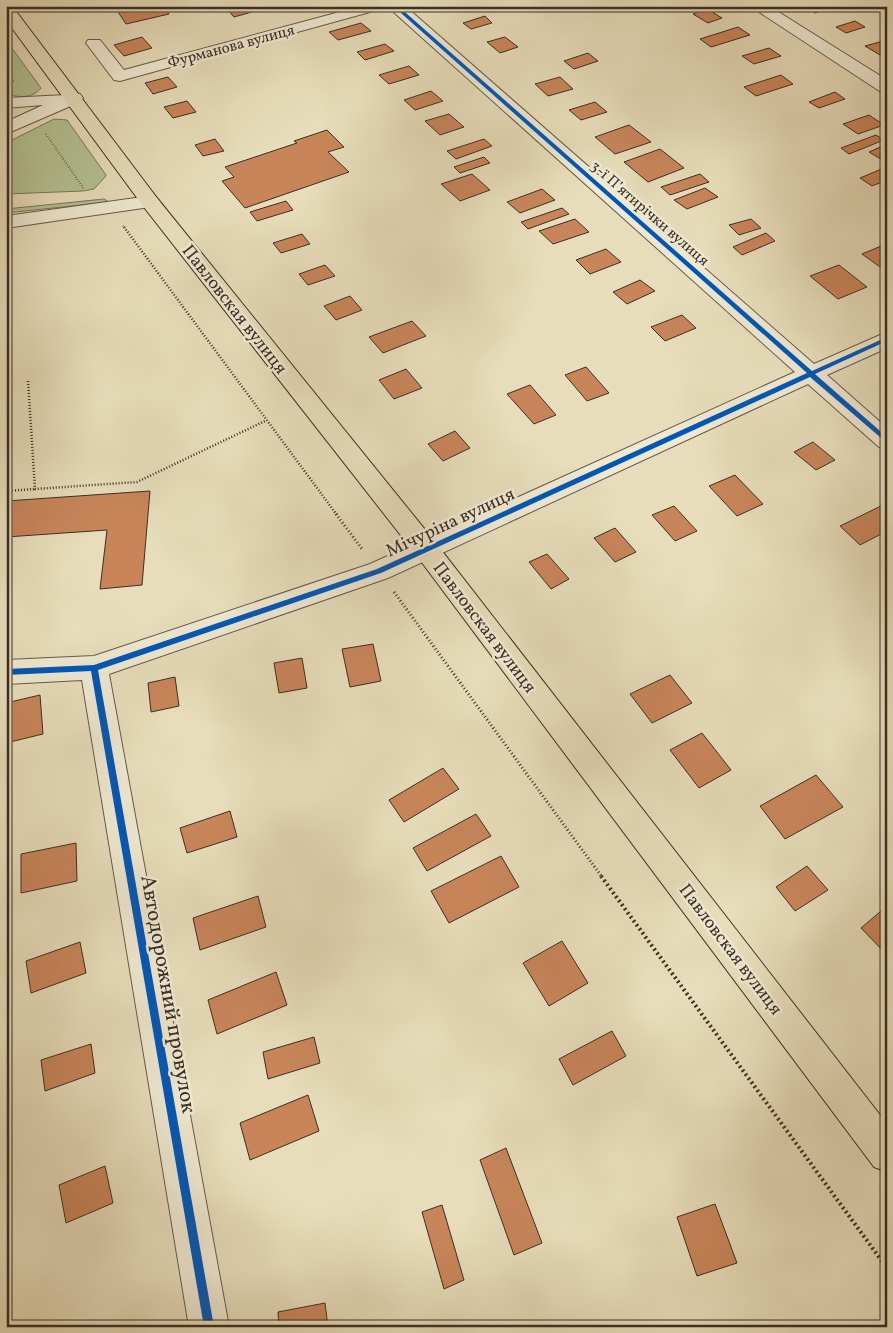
<svg xmlns="http://www.w3.org/2000/svg" width="893" height="1333" viewBox="0 0 893 1333" font-family="Vollkorn,serif">
  <style>
    .green { fill: #b4c191; stroke: #78785b }
    .building { fill: #c8855a; stroke: #3b2f25 }
    .lines { fill: none; stroke-linecap: round; stroke-linejoin: round }
    .minor-casing { stroke: #665a4a; stroke-width: 2 }
    .major-casing { stroke: #3b2f25; stroke-width: 2 }
    .path-far3 { stroke: #3b2f25; stroke-width: 2; stroke-dasharray: 0.5 2; stroke-linecap: butt }
    .path-far2 { stroke: #3b2f25; stroke-width: 2.5; stroke-dasharray: 1 2; stroke-linecap: butt }
    .path-far1 { stroke: #3b2f25; stroke-width: 3; stroke-dasharray: 1 2.5; stroke-linecap: butt }
    .path { stroke: #3b2f25; stroke-width: 4; stroke-dasharray: 2 3; stroke-linecap: butt }
    .minor { fill: #efe9d2; fill-rule: evenodd }
    .major { fill: #e7ddba; fill-rule: evenodd }
    .cycleway-casing { stroke: #efe9d2; stroke-width: 3 }
    .cycleway { fill: #0057b8; fill-rule: evenodd }
    .labels { text-anchor: middle; stroke-width: 5; stroke-linejoin: round; paint-order: stroke }
    .far-street-label { font-size: 15px; fill: #3b2f25; stroke: #efe9d2 }
    .street-label { font-size: 18px; fill: #3b2f25; stroke: #efe9d2 }
    .near-street-label { font-size: 21px; fill: #3b2f25; stroke: #efe9d2 }
  </style>
  <rect width="100%" height="100%" fill="#e7ddba"/>
  <filter id="stains"><feTurbulence type="fractalNoise" baseFrequency=".004" numOctaves="4"/><feColorMatrix values="0 0 0 0 .2 0 0 0 0 .09 0 0 0 0 .02 0 0 0 .5 -.17"/></filter>
  <radialGradient id="worn" r=".72"><stop offset=".6" stop-color="#630" stop-opacity="0"/><stop offset="1" stop-color="#630" stop-opacity=".3"/></radialGradient>
  <g class="green">
    <path d="M 6,40 L 41,88 C 34,98 16,99 6,92 L 6,88 L 14,81 L 6,70 Z"/>
    <polygon points="54,119 67,120 106,175 105,177 94,189 83,191 6,194 6,143"/>
    <polygon points="104,199 109,202 6,213 6,209"/>
  </g>
  <g class="building">
    <polygon points="114,6 164,6 169,14 126,24"/>
    <polygon points="164,6 191,6 168,12"/>
    <polygon points="224,6 255,6 259,10 234,17"/>
    <polygon points="805,6 835,6 815,13"/>
    <polygon points="707,9 722,18 708,23 693,14"/>
    <polygon points="485,16 492,23 471,29 463,23"/>
    <polygon points="855,21 865,27 846,33 836,27"/>
    <polygon points="361,23 371,31 338,40 329,32"/>
    <polygon points="738,27 750,35 711,47 700,39"/>
    <polygon points="142,37 152,48 124,56 114,45"/>
    <polygon points="505,37 518,47 500,53 487,42"/>
    <polygon points="887,40 887,53 880,55 865,46"/>
    <polygon points="385,44 394,51 365,60 357,52"/>
    <polygon points="769,48 781,56 754,64 742,56"/>
    <polygon points="588,53 598,61 574,69 564,61"/>
    <polygon points="409,66 419,75 389,84 379,75"/>
    <polygon points="781,75 793,84 756,96 744,87"/>
    <polygon points="168,77 177,87 153,94 145,83"/>
    <polygon points="560,77 573,89 548,96 535,84"/>
    <polygon points="431,91 443,101 415,110 404,100"/>
    <polygon points="835,92 845,99 819,108 809,102"/>
    <polygon points="187,101 196,112 173,118 164,107"/>
    <polygon points="595,102 607,112 581,120 569,110"/>
    <polygon points="449,114 464,127 440,135 425,121"/>
    <polygon points="869,115 884,125 858,134 843,124"/>
    <polygon points="629,125 651,142 615,154 595,137"/>
    <polygon points="327,130 344,147 328,152 349,172 245,208 222,181 234,177 225,167 297,143 294,141"/>
    <polygon points="876,135 884,140 849,154 841,148"/>
    <polygon points="215,139 224,151 203,156 195,145"/>
    <polygon points="484,139 492,146 456,159 447,151"/>
    <polygon points="887,144 887,160 884,161 869,152"/>
    <polygon points="660,149 684,168 648,182 624,162"/>
    <polygon points="484,157 490,163 460,173 454,167"/>
    <polygon points="884,168 887,170 887,180 872,186 860,178"/>
    <polygon points="472,174 490,190 460,201 441,184"/>
    <polygon points="700,174 709,182 670,195 661,187"/>
    <polygon points="705,188 718,197 687,209 674,200"/>
    <polygon points="542,189 555,200 520,213 507,202"/>
    <polygon points="286,201 293,210 257,221 250,212"/>
    <polygon points="562,208 569,214 528,229 521,222"/>
    <polygon points="575,219 589,232 553,244 539,231"/>
    <polygon points="751,219 761,228 739,235 729,225"/>
    <polygon points="766,233 775,241 742,255 733,247"/>
    <polygon points="302,234 310,244 281,253 273,243"/>
    <polygon points="886,244 887,245 887,272 862,254"/>
    <polygon points="606,249 621,262 590,274 576,260"/>
    <polygon points="325,265 335,276 308,285 299,274"/>
    <polygon points="839,265 867,287 838,299 810,276"/>
    <polygon points="640,280 655,291 627,304 613,292"/>
    <polygon points="350,296 362,310 336,320 324,306"/>
    <polygon points="682,315 696,328 665,341 651,327"/>
    <polygon points="412,321 426,336 383,353 369,337"/>
    <polygon points="586,367 609,393 587,401 565,375"/>
    <polygon points="406,369 422,388 394,399 379,380"/>
    <polygon points="530,385 556,415 534,424 507,394"/>
    <polygon points="455,431 470,448 443,461 428,444"/>
    <polygon points="813,442 835,460 816,470 794,452"/>
    <polygon points="735,475 763,504 737,516 709,486"/>
    <polygon points="150,491 142,585 100,589 107,530 6,537 6,501"/>
    <polygon points="885,504 887,531 860,545 840,526"/>
    <polygon points="674,506 697,531 675,541 652,515"/>
    <polygon points="615,528 636,552 615,562 594,538"/>
    <polygon points="547,554 569,579 551,589 529,562"/>
    <polygon points="373,644 381,681 350,687 342,649"/>
    <polygon points="302,658 307,688 279,693 274,663"/>
    <polygon points="670,675 692,703 652,723 630,694"/>
    <polygon points="175,677 179,706 151,712 148,683"/>
    <polygon points="40,695 43,734 6,743 6,703"/>
    <polygon points="702,733 731,770 699,788 670,750"/>
    <polygon points="443,768 459,789 404,822 389,800"/>
    <polygon points="816,775 843,807 785,839 760,806"/>
    <polygon points="230,811 237,837 187,853 180,828"/>
    <polygon points="476,814 491,836 427,871 413,848"/>
    <polygon points="76,843 77,881 21,893 21,854"/>
    <polygon points="501,856 519,887 449,923 431,891"/>
    <polygon points="807,866 828,890 795,911 776,887"/>
    <polygon points="258,896 266,927 200,950 193,918"/>
    <polygon points="887,906 887,955 861,928"/>
    <polygon points="562,941 588,983 549,1006 523,963"/>
    <polygon points="80,942 86,973 31,993 26,961"/>
    <polygon points="276,972 287,1005 217,1034 208,1000"/>
    <polygon points="612,1031 626,1056 573,1085 559,1059"/>
    <polygon points="314,1037 320,1063 268,1079 263,1052"/>
    <polygon points="91,1044 95,1073 45,1091 41,1060"/>
    <polygon points="308,1095 319,1131 250,1160 240,1123"/>
    <polygon points="506,1148 542,1243 514,1255 480,1160"/>
    <polygon points="105,1166 113,1203 66,1223 59,1185"/>
    <polygon points="715,1204 737,1263 697,1276 677,1217"/>
    <polygon points="442,1205 464,1280 444,1289 422,1212"/>
    <polygon points="325,1303 328,1327 279,1327 278,1312"/>
  </g>
  <g class="lines">
    <defs>
      <g id="minor">
        <polygon points="362,6 405,6 814,364 887,332 887,348 827,375 887,428 887,449 879,447 808,384 388,578 109,674 229,1327 189,1327 82,680 6,684 6,660 94,656 370,564 795,372 388,7 120,81 114,80 86,43 88,40 100,40 124,70"/>
        <polygon points="750,6 769,6 887,80 887,93 881,92"/>
        <polygon points="74,93 80,94 83,98 80,102 6,134 6,122 43,105 6,108 6,98 66,95"/>
        <polygon points="150,196 157,198 160,202 157,206 6,228 6,216"/>
      </g>
      <polygon id="major" points="6,6 12,6 157,198 435,542 887,1124 887,1172 874,1167 417,556 143,206 6,20"/>
    </defs>
    <use href="#minor" class="minor-casing"/>
    <use href="#major" class="major-casing"/>
    <g class="path-far3">
      <polyline points="46,134 84,189"/>
      <polyline points="123,226 125,228"/>
    </g>
    <g class="path-far2">
      <polyline points="124,227 337,515"/>
      <polyline points="28,381 35,489 137,482 265,421"/>
      <polyline points="6,491 35,489"/>
    </g>
    <g class="path-far1">
      <polyline points="336,514 362,549"/>
      <polyline points="394,592 602,877"/>
    </g>
    <polyline class="path" points="601,876 887,1268"/>
    <use href="#minor" class="minor"/>
    <use href="#major" class="major"/>
    <defs>
      <polygon id="cycleway" points="393,6 398,6 812,371 887,337 887,341 815,374 887,437 887,443 810,377 381,573 98,670 214,1327 204,1327 91,671 6,675 6,669 94,665 377,569 807,373"/>
    </defs>
    <use href="#cycleway" class="cycleway-casing"/>
    <use href="#cycleway" class="cycleway"/>
  </g>
  <g class="labels">
    <g class="far-street-label">
      <text transform="translate(231 46) rotate(-15)" y="5">Фурманова вулиця</text>
      <text transform="translate(650 213) rotate(41)" y="5">3-ї П’ятирічки вулиця</text>
    </g>
    <g class="street-label">
      <text transform="translate(235 309) rotate(52)" y="6">Павловская вулиця</text>
      <text transform="translate(450 522) rotate(-25)" y="6">Мічуріна вулиця</text>
      <text transform="translate(485 627) rotate(53)" y="6">Павловская вулиця</text>
      <text transform="translate(731 949) rotate(53)" y="6">Павловская вулиця</text>
    </g>
    <g class="near-street-label">
      <text transform="translate(169 994) rotate(80)" y="7">Автодорожний провулок</text>
    </g>
  </g>
  <rect width="893" height="1333" fill="none" stroke="#e7ddba" stroke-width="25"/>
  <rect x="8" y="8" width="878" height="1318" fill="none" stroke="#3b2f25" stroke-width="2.5"/>
  <rect x="12" y="12" width="868" height="1308" fill="none" stroke="#3b2f25"/>
  <rect width="100%" height="100%" filter="url(#stains)"/>
  <rect width="100%" height="100%" fill="url(#worn)"/>
</svg>
